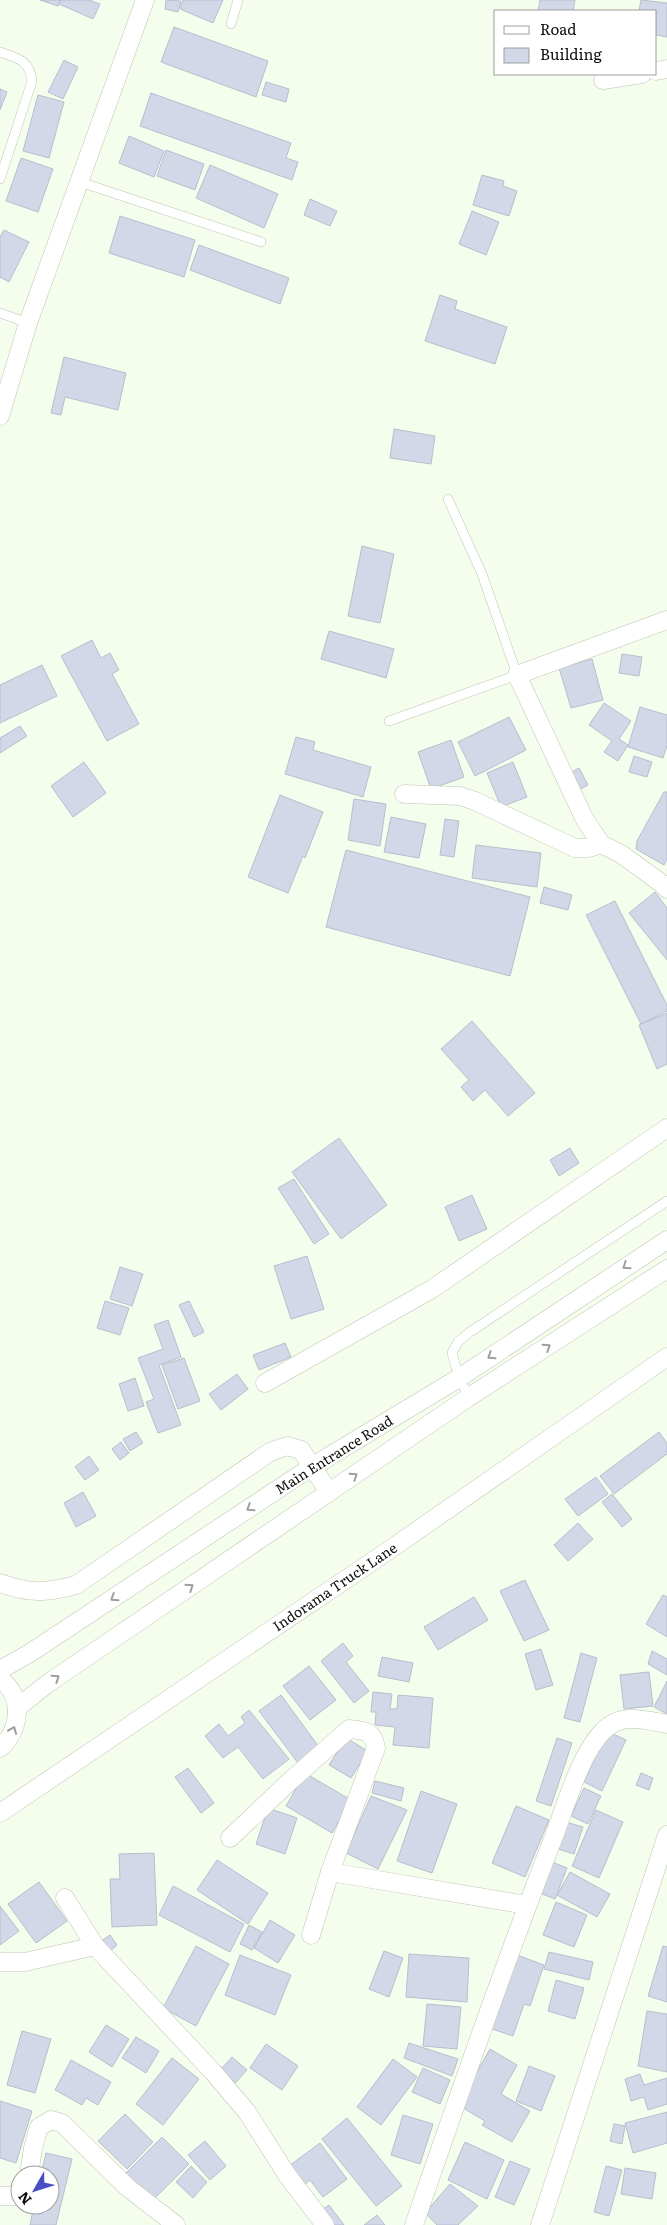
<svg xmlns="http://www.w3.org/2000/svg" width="667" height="2225" viewBox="0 0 667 2225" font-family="Literata,serif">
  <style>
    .building { fill: #d3d8e9; stroke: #b9bdce }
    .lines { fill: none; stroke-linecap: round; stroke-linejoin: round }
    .service-casing { stroke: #bdc5b4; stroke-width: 10 }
    .minor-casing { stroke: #bdc5b4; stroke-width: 19 }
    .service { stroke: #fff; stroke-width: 9 }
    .minor { stroke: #fff; stroke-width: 18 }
    .oneway { stroke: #9e9f9d }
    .labels { text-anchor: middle; stroke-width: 5; stroke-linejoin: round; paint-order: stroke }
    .street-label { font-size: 14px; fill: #0c0f09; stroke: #fff }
  </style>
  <rect width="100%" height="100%" fill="#f5fdec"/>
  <g class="building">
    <polygon points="40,0 60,0 58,6"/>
    <polygon points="61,0 89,0 100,4 93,19 59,4"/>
    <polygon points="166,0 181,1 178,12 165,9"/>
    <polygon points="183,0 223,0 213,23 180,9"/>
    <polygon points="540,0 575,0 573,11 538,11"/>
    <polygon points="641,0 667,3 667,37 656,35 656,11 639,11"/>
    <polygon points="174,27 268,61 256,97 161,62"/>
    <polygon points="64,60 78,67 63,99 48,92"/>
    <polygon points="266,82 289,89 286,102 262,95"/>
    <polygon points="0,89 7,92 0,110"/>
    <polygon points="151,93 291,143 286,158 298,162 292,180 140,126"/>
    <polygon points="38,95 64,102 49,158 23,151"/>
    <polygon points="129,136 164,151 154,177 119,163"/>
    <polygon points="166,150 204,164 195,190 157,176"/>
    <polygon points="21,158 53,169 38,212 6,201"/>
    <polygon points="210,165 278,194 264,228 196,198"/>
    <polygon points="482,175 504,181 503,186 517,191 509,216 473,205"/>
    <polygon points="310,199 337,211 330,226 304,215"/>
    <polygon points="472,211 499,222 486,255 459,244"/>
    <polygon points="120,216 195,240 184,277 109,253"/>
    <polygon points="4,230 29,242 9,282 0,277 0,237"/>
    <polygon points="199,245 289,278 280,304 190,270"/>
    <polygon points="440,295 457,301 455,309 507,327 495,364 425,341"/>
    <polygon points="64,357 126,373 118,410 65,397 61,415 51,413"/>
    <polygon points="394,429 435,436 431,464 390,458"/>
    <polygon points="362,546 394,554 380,623 348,616"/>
    <polygon points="329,631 394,649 386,678 321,659"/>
    <polygon points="92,640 101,658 110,653 119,670 112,674 139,724 107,741 61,656"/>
    <polygon points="622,654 642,657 639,676 619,673"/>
    <polygon points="592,659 603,700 571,708 559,668"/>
    <polygon points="42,665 57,696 0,723 0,685"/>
    <polygon points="604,703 631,721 619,739 628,745 618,761 604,752 612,741 589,725"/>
    <polygon points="640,707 667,715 667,746 663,758 628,747"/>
    <polygon points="509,717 526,750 475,776 458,742"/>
    <polygon points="20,726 27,736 0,753 0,738"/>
    <polygon points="296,737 315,742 313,750 371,767 363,797 285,774"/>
    <polygon points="451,740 464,777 431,789 418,752"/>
    <polygon points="634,756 652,762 647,777 629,772"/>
    <polygon points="84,762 106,793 73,817 51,786"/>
    <polygon points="513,762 527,797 501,807 487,773"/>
    <polygon points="579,768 588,785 579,790 570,773"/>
    <polygon points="664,792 667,792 667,859 664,865 636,849 637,841"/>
    <polygon points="280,795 323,812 305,858 303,856 288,893 248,877"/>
    <polygon points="354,799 386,804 380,846 348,840"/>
    <polygon points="391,817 426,824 419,858 384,852"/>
    <polygon points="445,819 459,821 454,857 440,855"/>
    <polygon points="476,845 541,853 537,887 472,878"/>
    <polygon points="346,850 530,897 510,976 326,927"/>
    <polygon points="544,887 572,895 568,910 540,903"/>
    <polygon points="655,892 667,908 667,960 629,913"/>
    <polygon points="615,901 667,1005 667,1011 641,1024 586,915"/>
    <polygon points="667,1013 667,1064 657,1069 639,1025"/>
    <polygon points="472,1021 535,1093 508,1116 485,1090 473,1101 461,1087 469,1080 441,1049"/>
    <polygon points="339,1138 387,1205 341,1239 292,1172"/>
    <polygon points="570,1148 579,1163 559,1176 550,1160"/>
    <polygon points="294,1179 329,1234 314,1244 278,1188"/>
    <polygon points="472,1195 487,1229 459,1241 445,1207"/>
    <polygon points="307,1256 324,1309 291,1319 274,1266"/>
    <polygon points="120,1267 143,1274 132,1306 110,1299"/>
    <polygon points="105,1301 129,1308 120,1335 97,1328"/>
    <polygon points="189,1301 204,1332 194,1337 179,1305"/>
    <polygon points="168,1320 181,1357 159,1365 181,1425 158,1433 146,1402 154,1399 138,1358 163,1349 154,1325"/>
    <polygon points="285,1343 291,1357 259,1370 253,1355"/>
    <polygon points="184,1358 200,1401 178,1409 162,1365"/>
    <polygon points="237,1374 248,1389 221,1410 209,1394"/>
    <polygon points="135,1378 144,1406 128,1411 119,1384"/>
    <polygon points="136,1432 143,1443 130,1451 123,1439"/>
    <polygon points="659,1432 667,1443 667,1454 614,1494 600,1476"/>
    <polygon points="121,1442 129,1453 120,1460 112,1449"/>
    <polygon points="89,1456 99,1470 85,1480 75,1467"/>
    <polygon points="596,1477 608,1494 578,1516 565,1499"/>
    <polygon points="83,1492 96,1516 76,1527 64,1503"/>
    <polygon points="612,1494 632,1519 622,1527 602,1502"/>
    <polygon points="578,1523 593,1539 568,1561 554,1545"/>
    <polygon points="525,1580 549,1630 524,1641 500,1591"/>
    <polygon points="663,1595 667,1597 667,1637 646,1624"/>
    <polygon points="474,1597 488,1620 438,1650 424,1627"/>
    <polygon points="343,1643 353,1656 346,1662 369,1691 354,1703 321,1661"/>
    <polygon points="541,1649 553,1685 536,1690 525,1654"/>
    <polygon points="652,1651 667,1659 667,1675 648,1664"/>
    <polygon points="581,1653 597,1658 580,1722 564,1718"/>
    <polygon points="382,1657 413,1663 409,1682 378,1676"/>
    <polygon points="309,1666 336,1700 310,1720 283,1686"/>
    <polygon points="649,1672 653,1706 624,1709 620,1675"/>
    <polygon points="667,1681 667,1714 654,1707"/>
    <polygon points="373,1692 392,1694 390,1709 397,1709 398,1695 433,1698 429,1748 393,1745 395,1727 375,1725 376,1712 371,1712"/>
    <polygon points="281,1695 319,1747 298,1763 259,1711"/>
    <polygon points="249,1710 289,1759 263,1779 238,1747 223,1758 205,1736 219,1724 228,1736 245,1723 241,1717"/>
    <polygon points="607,1731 626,1740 602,1791 584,1782"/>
    <polygon points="346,1738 368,1751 351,1778 329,1765"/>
    <polygon points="557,1738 572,1743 551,1806 536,1801"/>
    <polygon points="188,1768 214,1803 201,1813 175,1777"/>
    <polygon points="305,1773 351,1800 332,1833 286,1806"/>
    <polygon points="641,1773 653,1778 649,1790 636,1785"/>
    <polygon points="375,1781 404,1788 401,1801 372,1793"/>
    <polygon points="584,1788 601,1796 588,1824 571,1816"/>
    <polygon points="421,1791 457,1804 432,1873 397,1861"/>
    <polygon points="371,1796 407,1810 378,1869 346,1853"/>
    <polygon points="516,1806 549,1820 525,1877 492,1863"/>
    <polygon points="268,1808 297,1818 285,1854 256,1844"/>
    <polygon points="596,1810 623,1822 599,1878 572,1866"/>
    <polygon points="566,1822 583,1827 574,1854 558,1849"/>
    <polygon points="154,1853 157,1925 112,1927 110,1879 120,1879 119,1854"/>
    <polygon points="217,1860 268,1893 248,1924 197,1890"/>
    <polygon points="552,1862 567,1868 555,1899 540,1893"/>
    <polygon points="570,1872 610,1894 597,1917 557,1895"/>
    <polygon points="39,1882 67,1921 36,1943 8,1904"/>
    <polygon points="173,1886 244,1924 230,1952 159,1915"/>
    <polygon points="556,1902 587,1915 574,1947 543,1935"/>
    <polygon points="0,1906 19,1931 0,1945"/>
    <polygon points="270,1920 295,1935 278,1963 254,1948"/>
    <polygon points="249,1925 262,1932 252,1950 240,1944"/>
    <polygon points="110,1935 117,1945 108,1953 100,1942"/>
    <polygon points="196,1946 229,1964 196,2026 163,2008"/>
    <polygon points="663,1946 667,1947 667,2002 648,1996"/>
    <polygon points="384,1951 403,1958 389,1997 369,1989"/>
    <polygon points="549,1952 593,1962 589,1980 544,1969"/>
    <polygon points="409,1954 469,1958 467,2002 406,1997"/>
    <polygon points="240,1955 291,1975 275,2015 225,1995"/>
    <polygon points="517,1955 544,1965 530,2006 524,2004 513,2036 492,2029"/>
    <polygon points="556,1980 584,1988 575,2019 548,2011"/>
    <polygon points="427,2004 461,2007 457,2049 423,2046"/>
    <polygon points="647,2011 667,2014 667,2072 638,2066"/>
    <polygon points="106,2025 129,2039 112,2067 89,2052"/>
    <polygon points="22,2031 51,2039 35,2093 7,2085"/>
    <polygon points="136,2037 159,2051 146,2073 122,2058"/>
    <polygon points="409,2043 458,2059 452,2076 404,2058"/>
    <polygon points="266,2044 298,2066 282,2090 250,2068"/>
    <polygon points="490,2049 517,2065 501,2094 530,2111 512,2142 482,2125 485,2121 458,2105"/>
    <polygon points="232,2057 247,2070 235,2083 220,2070"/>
    <polygon points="172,2058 199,2079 163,2125 136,2104"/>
    <polygon points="393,2059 417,2077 381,2125 357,2107"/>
    <polygon points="71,2060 111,2082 98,2105 86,2098 82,2105 55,2090"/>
    <polygon points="529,2066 555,2076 541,2111 516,2101"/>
    <polygon points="423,2068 450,2080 440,2104 412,2092"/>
    <polygon points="640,2074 644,2085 667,2078 667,2104 648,2110 644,2097 631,2101 625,2079"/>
    <polygon points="0,2101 32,2111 16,2163 0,2158"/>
    <polygon points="667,2112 667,2143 633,2153 625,2123"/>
    <polygon points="125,2114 153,2142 127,2169 98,2141"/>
    <polygon points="403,2115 433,2124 420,2164 391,2155"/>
    <polygon points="347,2118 402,2186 376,2206 322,2139"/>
    <polygon points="614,2124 625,2126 622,2144 610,2141"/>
    <polygon points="162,2137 189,2164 152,2201 125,2174"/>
    <polygon points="205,2141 226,2166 210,2180 188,2155"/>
    <polygon points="465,2142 504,2160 487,2199 448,2180"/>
    <polygon points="320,2143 347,2179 323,2197 310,2180 300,2188 285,2169"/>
    <polygon points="46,2153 72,2159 56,2225 30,2225 34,2205 50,2205 50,2175 41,2175"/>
    <polygon points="510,2161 530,2169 514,2205 495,2197"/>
    <polygon points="191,2166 207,2182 193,2198 176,2182"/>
    <polygon points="606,2166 622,2170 609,2216 594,2212"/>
    <polygon points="625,2168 656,2173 652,2199 621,2194"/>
    <polygon points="450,2184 478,2206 458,2225 437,2225 425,2213"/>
    <polygon points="329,2205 344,2225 328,2225 319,2212"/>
    <polygon points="377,2215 385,2225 364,2225"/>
  </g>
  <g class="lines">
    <defs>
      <g id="service">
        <polyline points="231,24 238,0"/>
        <path d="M 0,52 C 17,58 30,60 32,81 L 0,179"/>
        <polyline points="80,182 261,242"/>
        <polyline points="0,313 28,323"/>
        <polyline points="389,721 517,675 482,574 448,499"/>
        <polyline points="469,1397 459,1378 452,1353 458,1342 470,1332 667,1201"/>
      </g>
      <g id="minor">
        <polyline points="656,71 667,69"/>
        <polyline points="603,80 642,74"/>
        <polyline points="0,416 28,323 145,0"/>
        <polyline points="667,620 517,675 584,818 601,844 621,854 661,883 667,889"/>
        <polyline points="404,794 460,796 475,801 575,848 589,848 601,844"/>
        <polyline points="265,1383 432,1289 667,1128"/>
        <path d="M 0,1583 C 29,1594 46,1593 76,1585 L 270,1452 L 287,1446 L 301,1450 L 329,1492"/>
        <polyline points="0,1670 30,1653 313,1466 459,1378 667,1240"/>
        <path d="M 0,1679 C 24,1696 21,1730 0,1748"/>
        <polyline points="17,1708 47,1684 469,1397 667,1269"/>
        <polyline points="0,1813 382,1555 667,1357"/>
        <path d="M 230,1838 L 289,1782 L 349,1729 C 364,1730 374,1731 376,1748 L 330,1872 L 311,1935"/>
        <polyline points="330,1872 527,1905"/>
        <polyline points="65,1898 95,1946 213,2072 247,2112 287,2175 325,2225"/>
        <polyline points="0,1962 25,1962 95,1946"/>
        <polyline points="29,2175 33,2148 39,2127 51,2120 62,2123 127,2187 176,2225"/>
        <polyline points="0,2196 19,2196 20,2194"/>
        <path d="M 414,2225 C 458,2097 502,1970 551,1844 C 564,1812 579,1755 603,1731 C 621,1712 645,1720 667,1724"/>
        <polyline points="540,2225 667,1835"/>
      </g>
    </defs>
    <use href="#service" class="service-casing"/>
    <use href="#minor" class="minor-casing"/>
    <use href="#service" class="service"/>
    <use href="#minor" class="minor"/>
  </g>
  <defs><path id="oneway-chevron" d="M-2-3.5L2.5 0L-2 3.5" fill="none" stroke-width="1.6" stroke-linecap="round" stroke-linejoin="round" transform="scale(1.25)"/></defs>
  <g class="oneway">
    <use href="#oneway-chevron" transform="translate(626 1266) rotate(146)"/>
    <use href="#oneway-chevron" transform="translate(547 1347) rotate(-33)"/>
    <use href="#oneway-chevron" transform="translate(491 1356) rotate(146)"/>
    <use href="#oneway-chevron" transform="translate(354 1476) rotate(-34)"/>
    <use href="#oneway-chevron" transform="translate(250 1508) rotate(147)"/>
    <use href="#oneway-chevron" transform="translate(190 1587) rotate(-34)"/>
    <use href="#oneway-chevron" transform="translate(114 1598) rotate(147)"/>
    <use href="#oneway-chevron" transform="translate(56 1678) rotate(-34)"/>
    <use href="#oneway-chevron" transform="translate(13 1730) rotate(-68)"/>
  </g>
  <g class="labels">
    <g class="street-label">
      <text transform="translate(334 1455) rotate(-32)" y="5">Main Entrance Road</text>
      <text transform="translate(335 1587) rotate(-34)" y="5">Indorama Truck Lane</text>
    </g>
  </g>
  <rect x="494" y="10" width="162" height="65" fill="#ffffff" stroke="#9e9f9d"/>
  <rect x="504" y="26" width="25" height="8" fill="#ffffff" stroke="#9e9f9d"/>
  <text x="540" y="35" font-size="15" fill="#0c0f09">Road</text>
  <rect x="504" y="48" width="25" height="15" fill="#d3d8e9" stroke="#9e9f9d"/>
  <text x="540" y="60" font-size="15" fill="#0c0f09">Building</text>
  <g transform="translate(35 2190) rotate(231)"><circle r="24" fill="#ffffff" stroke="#9e9f9d"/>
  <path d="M0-4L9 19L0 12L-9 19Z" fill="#474ec3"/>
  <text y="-8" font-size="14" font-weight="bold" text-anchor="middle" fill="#0c0f09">N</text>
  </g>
</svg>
